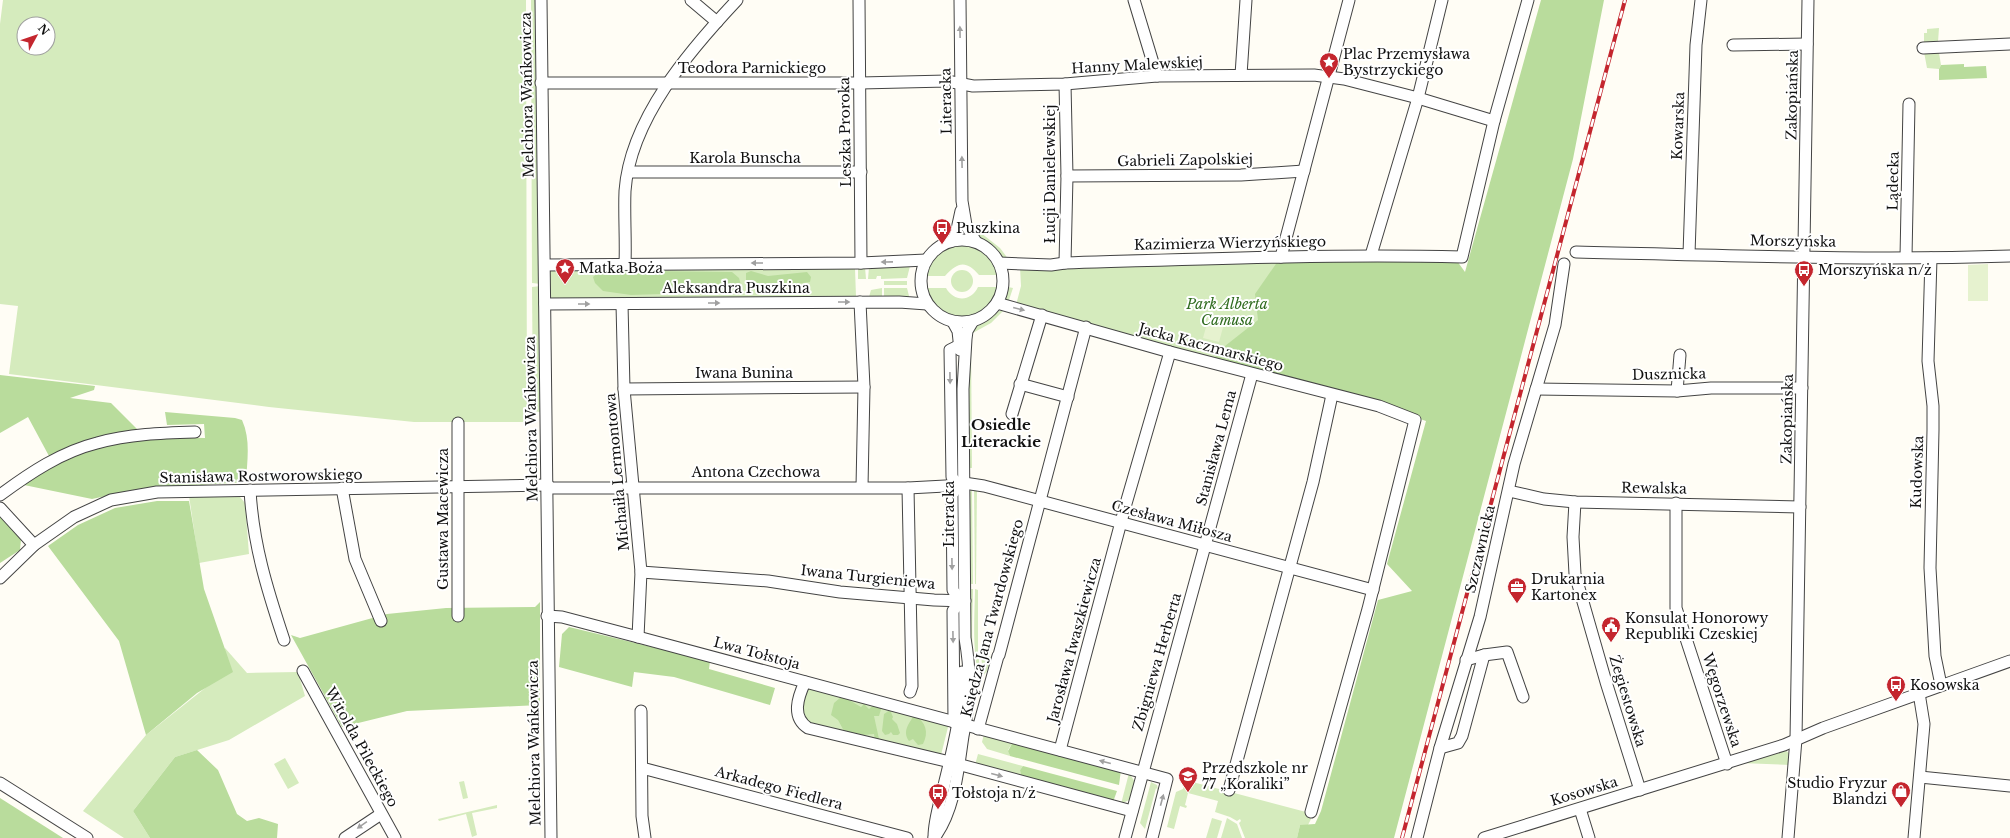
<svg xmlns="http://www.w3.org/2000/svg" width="2010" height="838" viewBox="0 0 2010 838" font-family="'Libre Baskerville',serif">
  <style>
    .green { fill: #d5ebbd; fill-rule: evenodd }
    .forest { fill: #b9dc9c }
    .pitch { fill: #e6f2cf }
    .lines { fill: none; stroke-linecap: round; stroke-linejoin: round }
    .minor-casing { stroke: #444; stroke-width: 13 }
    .minor { stroke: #fff; stroke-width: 11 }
    .rail-casing { stroke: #c4262e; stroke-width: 4 }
    .rail { stroke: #fff; stroke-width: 2.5; stroke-dasharray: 8; stroke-linecap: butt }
    .oneway { fill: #a0a0a0 }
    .labels { text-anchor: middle; stroke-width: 4; stroke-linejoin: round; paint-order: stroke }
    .poi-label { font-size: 14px; fill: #111; stroke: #fff; text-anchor: start }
    .street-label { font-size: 14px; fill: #111; stroke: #fff }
    .park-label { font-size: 14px; font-style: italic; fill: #2f6b1f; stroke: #fff }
    .neighbourhood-label { font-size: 15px; font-weight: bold; fill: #111; stroke: #fff }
  </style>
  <rect width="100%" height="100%" fill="#fffdf5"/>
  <g class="green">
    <path d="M 3,0 L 526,0 L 527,422 L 414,422 L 269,407 L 9,374 L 18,306 L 0,304 L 0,24 ZM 24,24 L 48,24 L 48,48 L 24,48 Z"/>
    <polygon points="531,0 538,0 541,284 532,283"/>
    <polygon points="1939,28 1938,42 1924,45 1924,33 1927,33 1927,29"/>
    <polygon points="1924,52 1939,53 1941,65 1939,69 1927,68"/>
    <polygon points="972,227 978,227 981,233 1000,248 1009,260 1002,258 994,248 976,236"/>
    <path d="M 963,244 C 982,245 994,257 999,275 L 979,275 C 966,260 958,262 945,276 L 925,276 C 928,256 944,245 963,244 Z"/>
    <polygon points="1292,260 1262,373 1016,305 1021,286 1020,267"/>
    <polygon points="910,266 907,278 881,279 881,276 877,276 876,279 868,279 869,267"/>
    <polygon points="858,267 865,267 866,279 858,279"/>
    <polygon points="855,268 856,297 555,302 549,298 548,272 550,270"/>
    <circle cx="962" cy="281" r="11"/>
    <rect x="884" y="281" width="23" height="4"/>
    <polygon points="541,286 543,413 535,411 533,408 532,287"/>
    <path d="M 978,287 L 1000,287 C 991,329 935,330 925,288 L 946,288 C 954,302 971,302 978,287 Z"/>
    <polygon points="1008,287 1013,288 1008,303 1004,301"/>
    <polygon points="882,288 882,300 869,297 871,290"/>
    <polygon points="884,288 907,288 910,300 884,300"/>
    <path d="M 1005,309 L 991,323 L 971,334 L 974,326 C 985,322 995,311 1005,309 Z"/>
    <polygon points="971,343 972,468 968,468 968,373"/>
    <polygon points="974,488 977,488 976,584 975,584"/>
    <polygon points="972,489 973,584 969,584 969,494"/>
    <polygon points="189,496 240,497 245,503 249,554 199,563"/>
    <path d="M 969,589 L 973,589 C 973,610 969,662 979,678 L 975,680 L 970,637 Z"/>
    <path d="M 975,589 L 978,590 L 978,653 L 981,677 C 971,662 975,608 975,589 Z"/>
    <polygon points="225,648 247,673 298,672 305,696 229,740 175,757 133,811 150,838 124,838 83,811 146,735 209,685"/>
    <polygon points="981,653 991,657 987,671 983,676"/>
    <path d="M 808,686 L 949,723 L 941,755 L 807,724 C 799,707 799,702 808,686 Z"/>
    <polygon points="984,734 1013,742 1008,750 1010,756 987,749 982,742"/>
    <polygon points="1785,750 1790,754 1791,765 1740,763"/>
    <polygon points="978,754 1023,766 1020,770 1021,777 975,765"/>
    <polygon points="285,758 299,783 288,789 274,764"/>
    <polygon points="1129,773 1135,782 1131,799 1121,804"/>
    <polygon points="1185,780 1306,812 1311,819 1308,825 1300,825 1297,838 1245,838 1239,823 1241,821 1240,819 1237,821 1230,817 1215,812 1218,801 1188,793 1185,805 1187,806 1186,808 1180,806 1174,829 1167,827 1176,792 1183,789"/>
    <polygon points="464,781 468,798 463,799 459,782"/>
    <polygon points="1151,782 1157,785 1158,790 1156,788 1145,829 1140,823"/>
    <polygon points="497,805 497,808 472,813 477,835 472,837 466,814 439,821 438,819"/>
    <polygon points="1212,818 1222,821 1217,838 1206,838"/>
    <polygon points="1227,818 1237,824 1242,838 1221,838"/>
  </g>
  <g class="forest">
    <polygon points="1541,0 1604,0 1573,159 1394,838 1297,838 1300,825 1315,824 1321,811 1378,600 1412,591 1387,564 1426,421 1362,399 1214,358 1225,346 1258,320 1255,294 1278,261 1457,261 1465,272"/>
    <polygon points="1964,64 1964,67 1986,66 1987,78 1939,80 1939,69 1941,65"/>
    <polygon points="640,271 732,272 739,278 741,285 735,290 724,292 631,295 603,291 595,283 593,277 598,273"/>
    <polygon points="751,271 768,276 807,272 811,277 810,282 763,289 746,283 746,273"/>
    <polygon points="0,375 95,386 94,390 70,398 111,403 139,431 65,450 49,456 28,417 0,433"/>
    <path d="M 165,412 L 235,418 L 242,420 C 251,440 247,461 246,482 L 138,489 L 92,499 L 24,485 C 34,478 44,470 55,464 C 103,438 152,437 205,438 L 204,424 L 167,425 Z"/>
    <polygon points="157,501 189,501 204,589 233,672 197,693 146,735 119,641 48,546 78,525 115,508"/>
    <polygon points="0,515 21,539 20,550 0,563"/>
    <polygon points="540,602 540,705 407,711 342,727 291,635 300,638 387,614 446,608 535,607"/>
    <polygon points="569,627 710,661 709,669 775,688 770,705 674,677 634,672 632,687 559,667 562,634"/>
    <polygon points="841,697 849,700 861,707 864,704 869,709 875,704 882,706 879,716 874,716 879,739 875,740 874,734 863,735 844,731 838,720 831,715 834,703"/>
    <polygon points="890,710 893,717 892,719 897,724 900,733 898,735 893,735 891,732 889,734 885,735 882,731 884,714"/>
    <path d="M 914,715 C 926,722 929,732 923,744 L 918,745 L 913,739 L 909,741 C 902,731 909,724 914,715 Z"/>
    <polygon points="1013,742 1121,770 1119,785 1010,756 1008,751"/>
    <polygon points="197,750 218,770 237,814 247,821 259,818 278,824 277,838 150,838 133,811 175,757"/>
    <polygon points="1023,766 1117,791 1113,802 1021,777 1020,770"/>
    <polygon points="0,798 63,838 0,838"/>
  </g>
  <g class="pitch">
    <polygon points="1988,264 1988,301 1968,301 1968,265"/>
    <polygon points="1209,316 1225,320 1219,342 1203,338"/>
  </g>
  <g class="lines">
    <defs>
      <g id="minor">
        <polyline points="541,0 551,838"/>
        <polyline points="691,0 717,22"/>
        <polyline points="859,0 861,263"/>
        <polyline points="960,0 962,201 966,225 976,242"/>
        <polyline points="1134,0 1157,76"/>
        <polyline points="1733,45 1807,44"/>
        <polyline points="1923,48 2010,44"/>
        <polyline points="1241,75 1246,0"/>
        <polyline points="541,83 860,83 947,81 973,86 1065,84 1157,76 1314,75 1344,79 1418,98 1494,121"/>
        <polyline points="1065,84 1067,176 1065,263"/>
        <polyline points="629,172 861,172"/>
        <polyline points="1067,176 1241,175 1304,171"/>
        <circle cx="962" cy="281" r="41"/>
        <polyline points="952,241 956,234 961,211"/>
        <path d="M 1576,252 C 1721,255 1865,261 2010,256"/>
        <polyline points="1689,254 1696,45 1701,0"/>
        <polyline points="1371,255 1418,98 1442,0"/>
        <polyline points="1281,257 1349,0"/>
        <polyline points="1906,257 1909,104"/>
        <polyline points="1931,258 1928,361 1933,406 1933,430 1930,568 1935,656 1941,685"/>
        <path d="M 999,263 L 1051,265 L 1065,263 C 1198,259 1330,254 1462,257 L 1494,121 L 1528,0"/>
        <path d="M 625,264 C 626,240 624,215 625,191 C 630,119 690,50 737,0"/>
        <polyline points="545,265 861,263 926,260"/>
        <polyline points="860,302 864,387 862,487"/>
        <polyline points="997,303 1170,352 1379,406 1415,420 1368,609 1311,812"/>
        <polyline points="545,304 899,302 927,304"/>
        <polyline points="622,304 624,389 641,572 638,637"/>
        <polyline points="953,322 958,331 960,350"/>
        <polyline points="1020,384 1068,397"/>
        <polyline points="624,389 864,387"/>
        <polyline points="1536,389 1677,391 1711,388 1802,388"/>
        <polyline points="1677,391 1680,355"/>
        <polyline points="1012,414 1042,315"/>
        <polyline points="458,423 458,616"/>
        <polyline points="964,483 984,486 1373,590"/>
        <polyline points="342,488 355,559 381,621"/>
        <polyline points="548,488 908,488 964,485"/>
        <polyline points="908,488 912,686 910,692"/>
        <path d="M 250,490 C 253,544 267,589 284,640"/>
        <polyline points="1509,491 1544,499 1575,502 1800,507"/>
        <path d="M 0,495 C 30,473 61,452 97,443 C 129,434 162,433 195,432"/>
        <polyline points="1575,502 1573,537 1575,574 1606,682 1640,790"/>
        <polyline points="1676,503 1676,608 1727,764"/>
        <polyline points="0,508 34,545"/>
        <polyline points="641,572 768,581 840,592 934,600 965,601"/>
        <polyline points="0,578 34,545 74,517 111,500 157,492 548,485"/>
        <polyline points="547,616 562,617 638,637 1167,779 1152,838"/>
        <polyline points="1466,660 1484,655 1507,652 1523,697"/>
        <polyline points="303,671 395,838"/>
        <path d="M 805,682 C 798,697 791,717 808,728 L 950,762 L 1132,811"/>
        <polyline points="641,711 642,816 645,838"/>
        <polyline points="954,722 953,611 960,601 953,590 952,495 958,485 952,477 950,350 960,345"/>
        <polyline points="978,729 998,656 999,655 1086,327"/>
        <polyline points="1440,748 1458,743 1462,736 1484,655"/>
        <polyline points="1060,750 1125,507 1170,352"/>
        <polyline points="642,768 907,838"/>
        <polyline points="1920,777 2010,786"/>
        <polyline points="0,783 87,838"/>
        <polyline points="1229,790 1313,482 1332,395"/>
        <polyline points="1580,809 1589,838"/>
        <path d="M 934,837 C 934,818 941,800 945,781 C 954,745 963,708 962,672"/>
        <polyline points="345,838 381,814"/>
        <path d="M 934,838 C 955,810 958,769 963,736 C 966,720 969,705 969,690 C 970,672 968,656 965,638 L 963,389 L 966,339 L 967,331 L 973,321"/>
        <polyline points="1125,838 1252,374"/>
        <polyline points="1417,838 1440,748 1480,617 1514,464 1555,325 1564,264"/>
        <polyline points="1484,838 1784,745 1823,728 2010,661"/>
        <polyline points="1788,838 1796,739 1808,0"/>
        <polyline points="1914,838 1924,724 1919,693"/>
      </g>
    </defs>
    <use href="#minor" class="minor-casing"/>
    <use href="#minor" class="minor"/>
    <defs>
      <polyline id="rail" points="1402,838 1625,0"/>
    </defs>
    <use href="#rail" class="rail-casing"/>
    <use href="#rail" class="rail"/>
  </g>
  <defs><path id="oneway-solid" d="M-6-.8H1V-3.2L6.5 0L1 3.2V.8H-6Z"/></defs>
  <g class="oneway">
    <use href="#oneway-solid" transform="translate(960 32) rotate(-91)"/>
    <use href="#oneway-solid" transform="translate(962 162) rotate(-91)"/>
    <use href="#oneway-solid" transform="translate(887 262) rotate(179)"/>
    <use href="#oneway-solid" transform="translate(757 263) rotate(180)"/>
    <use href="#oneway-solid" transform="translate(844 302)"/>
    <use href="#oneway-solid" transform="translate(714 303)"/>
    <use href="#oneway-solid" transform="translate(584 304)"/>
    <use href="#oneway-solid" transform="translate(1019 309) rotate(14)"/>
    <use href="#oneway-solid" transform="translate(950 378) rotate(89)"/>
    <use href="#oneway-solid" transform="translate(952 564) rotate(89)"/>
    <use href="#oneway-solid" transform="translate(953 637) rotate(89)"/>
    <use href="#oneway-solid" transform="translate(1105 762) rotate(-165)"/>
    <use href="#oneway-solid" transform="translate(997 775) rotate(15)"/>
    <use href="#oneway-solid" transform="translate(1162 800) rotate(-75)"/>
    <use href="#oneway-solid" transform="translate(362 825) rotate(145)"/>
  </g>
  <defs>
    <symbol id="sight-pin" viewBox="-11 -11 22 30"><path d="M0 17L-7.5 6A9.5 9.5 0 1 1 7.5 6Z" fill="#c4262e" stroke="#fff"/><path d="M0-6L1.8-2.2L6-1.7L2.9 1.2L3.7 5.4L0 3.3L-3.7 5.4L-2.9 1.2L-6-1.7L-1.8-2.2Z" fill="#fff"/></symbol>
    <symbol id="bus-pin" viewBox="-11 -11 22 30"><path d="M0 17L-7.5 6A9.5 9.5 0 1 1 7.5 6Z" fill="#c4262e" stroke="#fff"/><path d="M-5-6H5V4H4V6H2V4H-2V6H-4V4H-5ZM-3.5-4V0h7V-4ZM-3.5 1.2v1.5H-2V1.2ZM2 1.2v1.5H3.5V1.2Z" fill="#fff"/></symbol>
    <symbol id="office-pin" viewBox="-11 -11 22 30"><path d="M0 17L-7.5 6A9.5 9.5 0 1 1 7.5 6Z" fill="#c4262e" stroke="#fff"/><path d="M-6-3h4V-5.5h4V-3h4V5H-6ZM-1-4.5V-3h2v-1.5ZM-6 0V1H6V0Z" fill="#fff"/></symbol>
    <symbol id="civic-pin" viewBox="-11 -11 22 30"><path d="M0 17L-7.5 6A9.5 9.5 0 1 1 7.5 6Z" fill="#c4262e" stroke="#fff"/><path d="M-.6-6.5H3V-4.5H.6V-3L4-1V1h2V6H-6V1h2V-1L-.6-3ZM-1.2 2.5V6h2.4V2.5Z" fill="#fff"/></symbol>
    <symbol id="school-pin" viewBox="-11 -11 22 30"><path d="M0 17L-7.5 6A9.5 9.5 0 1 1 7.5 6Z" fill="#c4262e" stroke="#fff"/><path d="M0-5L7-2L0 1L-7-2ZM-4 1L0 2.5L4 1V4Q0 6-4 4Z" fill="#fff"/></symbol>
    <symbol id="shop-pin" viewBox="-11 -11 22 30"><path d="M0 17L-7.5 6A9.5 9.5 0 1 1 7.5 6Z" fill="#c4262e" stroke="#fff"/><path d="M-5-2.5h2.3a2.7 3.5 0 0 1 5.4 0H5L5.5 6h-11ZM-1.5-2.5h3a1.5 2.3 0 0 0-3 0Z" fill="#fff"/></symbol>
  </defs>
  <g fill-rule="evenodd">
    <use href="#sight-pin" x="1318" y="51" width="22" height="30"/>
    <use href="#bus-pin" x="931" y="217" width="22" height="30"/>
    <use href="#sight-pin" x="554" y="257" width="22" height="30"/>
    <use href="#bus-pin" x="1793" y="259" width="22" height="30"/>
    <use href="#office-pin" x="1506" y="576" width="22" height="30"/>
    <use href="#civic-pin" x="1600" y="615" width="22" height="30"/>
    <use href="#bus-pin" x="1885" y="674" width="22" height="30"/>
    <use href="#school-pin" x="1177" y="765" width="22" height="30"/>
    <use href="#shop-pin" x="1890" y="780" width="22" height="30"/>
    <use href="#bus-pin" x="927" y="782" width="22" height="30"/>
  </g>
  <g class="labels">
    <g class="poi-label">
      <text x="1343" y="59">Plac Przemysława<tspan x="1343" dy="16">Bystrzyckiego</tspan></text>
      <text x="956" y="233">Puszkina</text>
      <text x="579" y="273">Matka Boża</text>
      <text x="1818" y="275">Morszyńska n/ż</text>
      <text x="1531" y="584">Drukarnia<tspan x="1531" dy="16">Kartonex</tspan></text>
      <text x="1625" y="623">Konsulat Honorowy<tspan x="1625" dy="16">Republiki Czeskiej</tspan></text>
      <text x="1910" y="690">Kosowska</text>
      <text x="1202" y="773">Przedszkole nr<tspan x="1202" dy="16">77 „Koraliki”</tspan></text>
      <text x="1887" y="788" text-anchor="end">Studio Fryzur<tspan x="1887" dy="16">Blandzi</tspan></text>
      <text x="952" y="798">Tołstoja n/ż</text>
    </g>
    <g class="street-label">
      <text transform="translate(1137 65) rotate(-3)" y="5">Hanny Malewskiej</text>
      <text x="752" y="73">Teodora Parnickiego</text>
      <text transform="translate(527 95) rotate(-91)" y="5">Melchiora Wańkowicza</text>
      <text transform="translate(1792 95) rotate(-89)" y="5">Zakopiańska</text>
      <text transform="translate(946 101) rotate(-91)" y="5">Literacka</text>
      <text transform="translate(1678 126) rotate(-88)" y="5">Kowarska</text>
      <text transform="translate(845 132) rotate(-91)" y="5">Leszka Proroka</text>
      <text x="745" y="163">Karola Bunscha</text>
      <text transform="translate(1185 160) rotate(-1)" y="5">Gabrieli Zapolskiej</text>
      <text transform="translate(1050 174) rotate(-90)" y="5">Łucji Danielewskiej</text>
      <text transform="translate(1893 181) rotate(-89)" y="5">Lądecka</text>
      <text transform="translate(1793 241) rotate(1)" y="5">Morszyńska</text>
      <text transform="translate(1230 243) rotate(-1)" y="5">Kazimierza Wierzyńskiego</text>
      <text x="736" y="293">Aleksandra Puszkina</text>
      <text transform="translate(1211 347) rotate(15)" y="5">Jacka Kaczmarskiego</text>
      <text x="744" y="378">Iwana Bunina</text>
      <text transform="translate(1669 374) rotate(-1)" y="5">Dusznicka</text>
      <text transform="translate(531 419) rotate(-91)" y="5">Melchiora Wańkowicza</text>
      <text transform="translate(1787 419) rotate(-89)" y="5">Zakopiańska</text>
      <text transform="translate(1216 448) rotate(-75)" y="5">Stanisława Lema</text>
      <text transform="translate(617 472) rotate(-95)" y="5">Michaiła Lermontowa</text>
      <text x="756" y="477">Antona Czechowa</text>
      <text transform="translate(1917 472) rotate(-88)" y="5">Kudowska</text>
      <text transform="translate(261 476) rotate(-1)" y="5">Stanisława Rostworowskiego</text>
      <text transform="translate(1654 488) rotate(1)" y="5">Rewalska</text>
      <text transform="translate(949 514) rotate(-90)" y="5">Literacka</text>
      <text transform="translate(443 519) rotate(-90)" y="5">Gustawa Macewicza</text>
      <text transform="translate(1172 521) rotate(15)" y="5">Czesława Miłosza</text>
      <text transform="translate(1480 549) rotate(-77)" y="5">Szczawnicka</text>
      <text transform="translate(868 577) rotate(6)" y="5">Iwana Turgieniewa</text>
      <text transform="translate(992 618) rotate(-75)" y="5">Księdza Jana Twardowskiego</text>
      <text transform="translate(1074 640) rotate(-75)" y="5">Jarosława Iwaszkiewicza</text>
      <text transform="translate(757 653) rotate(15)" y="5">Lwa Tołstoja</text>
      <text transform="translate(1157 662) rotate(-74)" y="5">Zbigniewa Herberta</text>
      <text transform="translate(1722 700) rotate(72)" y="5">Węgorzewska</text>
      <text transform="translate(1628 701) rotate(73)" y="5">Żegiestowska</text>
      <text transform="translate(534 743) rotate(-91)" y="5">Melchiora Wańkowicza</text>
      <text transform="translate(362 747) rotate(61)" y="5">Witolda Pileckiego</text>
      <text transform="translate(779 788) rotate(15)" y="5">Arkadego Fiedlera</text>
      <text transform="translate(1584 791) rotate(-17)" y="5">Kosowska</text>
    </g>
    <g class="park-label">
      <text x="1227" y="309">Park Alberta<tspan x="1227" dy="16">Camusa</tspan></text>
    </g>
    <g class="neighbourhood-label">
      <text x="1001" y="430">Osiedle<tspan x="1001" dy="17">Literackie</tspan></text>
    </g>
  </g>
  <g transform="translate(36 36) rotate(50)"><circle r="19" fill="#ffffff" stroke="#a0a0a0"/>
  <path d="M0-3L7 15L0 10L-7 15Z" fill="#c4262e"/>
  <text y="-6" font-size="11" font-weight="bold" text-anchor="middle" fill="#111111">N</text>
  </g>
</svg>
